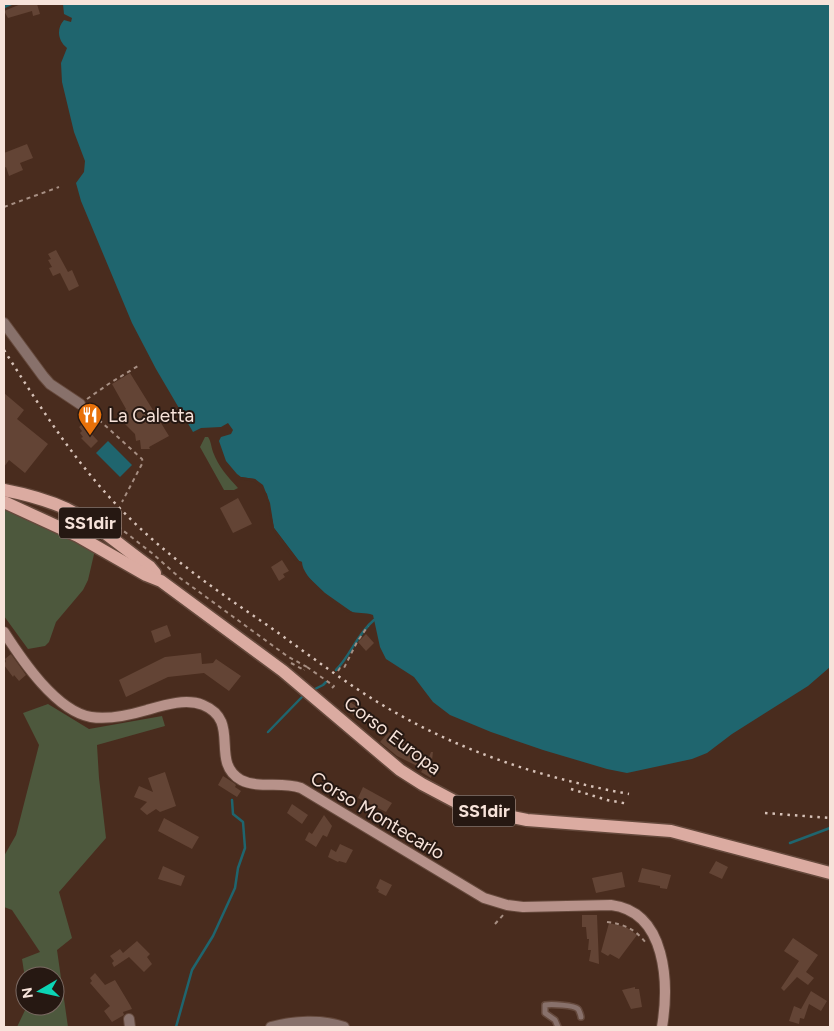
<svg xmlns="http://www.w3.org/2000/svg" width="834" height="1031" viewBox="0 0 834 1031" font-family="Figtree,sans-serif">
  <style>
    .green { fill: #4d583d }
    .water { fill: #1f656e }
    .pier { fill: #492c1e }
    .lines { fill: none; stroke-linecap: round; stroke-linejoin: round }
    .stream { stroke: #1f656e; stroke-width: 2.5 }
    .building { fill: #634435 }
    .lane-casing { stroke: #65493c; stroke-width: 8 }
    .street-casing { stroke: #65493c; stroke-width: 12 }
    .secondary-casing { stroke: #65493c; stroke-width: 12 }
    .primary-casing { stroke: #65493c; stroke-width: 15 }
    .path { stroke: #a78f83; stroke-width: 2; stroke-dasharray: 4 4; stroke-linecap: butt }
    .lane { stroke: #88716b; stroke-width: 5 }
    .street { stroke: #88716b; stroke-width: 10 }
    .secondary { stroke: #b7928a; stroke-width: 10 }
    .primary { stroke: #dbaba1; stroke-width: 12 }
    .rail { stroke: #d7c2b8; stroke-width: 2.5; stroke-dasharray: 2.5 5; stroke-linecap: butt }
    .labels { text-anchor: middle; stroke-width: 4; stroke-linejoin: round; paint-order: stroke }
    .shield { fill: #261812; stroke: #b8a69e; stroke-width: 1 }
    .shield-label { font-size: 18px; font-weight: bold; fill: #f7e3da }
    .poi-label { font-size: 19px; fill: #f7e3da; stroke: #261812; text-anchor: start }
    .street-label { font-size: 19px; fill: #f7e3da; stroke: #261812 }
  </style>
  <rect width="100%" height="100%" fill="#492c1e"/>
  <g class="green">
    <path d="M 205,437 L 208,437 C 211,441 211,446 213,452 C 218,466 228,477 238,488 L 234,490 L 224,490 L 200,447 Z"/>
    <polygon points="4,508 95,550 88,580 83,590 56,622 49,642 45,646 28,649 4,616"/>
    <polygon points="48,704 89,729 162,716 165,726 97,745 99,778 106,838 59,892 72,938 57,950 68,1027 17,1027 27,1006 55,1006 55,976 25,976 25,978 22,959 40,952 12,910 4,907 4,856 16,835 39,745 23,713"/>
  </g>
  <g class="water">
    <path d="M 63,4 L 830,4 L 830,667 L 808,686 L 732,734 L 707,753 L 692,759 L 627,773 L 607,769 L 543,750 L 491,732 L 450,715 L 433,702 L 414,677 L 386,659 L 380,647 L 373,615 C 365,612 357,614 350,611 C 336,604 302,578 302,562 L 299,561 L 274,528 L 267,494 L 255,479 L 241,477 L 237,474 L 226,461 L 219,441 L 221,437 L 231,434 L 233,430 L 228,423 L 221,427 L 201,428 L 193,432 L 156,369 L 132,323 L 81,201 L 76,183 L 84,172 L 85,161 L 74,132 L 62,82 L 61,63 L 67,48 C 58,41 56,29 64,20 L 71,22 L 72,18 L 64,14 Z"/>
    <polygon points="108,441 132,465 120,477 96,453"/>
  </g>
  <polygon class="pier" points="241,477 255,479 263,485 270,503 274,528 299,561 302,562 302,567 304,573 325,593 352,612 348,613 339,607 323,594 303,574 300,564 297,563 281,543 272,529 268,503 261,487 254,482 240,479"/>
  <g class="lines">
    <g class="stream">
      <polyline points="4,7 11,4"/>
      <path d="M 336,670 C 351,655 357,634 374,620"/>
      <polyline points="315,689 323,685 326,682"/>
      <polyline points="268,732 302,697"/>
      <polyline points="790,843 830,828"/>
      <polyline points="176,1027 192,970 213,936 235,888 238,868 245,848 243,822 233,814 232,800"/>
    </g>
  </g>
  <g class="building">
    <polygon points="21,4 37,4 40,14 33,16 32,11 8,18 4,11"/>
    <polygon points="27,144 33,158 20,163 23,170 9,176 6,167 4,168 4,153"/>
    <polygon points="56,250 68,272 72,270 79,286 69,291 60,273 53,276 49,268 52,267 48,260 51,259 48,254"/>
    <polygon points="130,373 169,436 149,447 150,449 141,449 140,440 136,441 135,434 125,424 127,422 120,415 126,409 112,384"/>
    <polygon points="4,393 24,410 17,419 48,444 25,473 9,460 4,467"/>
    <polygon points="89,418 94,423 87,429 98,441 91,448 81,438 83,437 80,433 82,431 79,427"/>
    <polygon points="238,498 252,524 233,533 220,508"/>
    <polygon points="282,560 289,571 283,574 285,577 279,581 271,567"/>
    <polygon points="167,625 171,636 155,643 151,631"/>
    <polygon points="366,634 374,643 366,651 358,642"/>
    <polygon points="201,653 202,664 213,663 216,659 241,676 229,691 204,673 168,677 126,697 119,680 165,657"/>
    <polygon points="11,654 26,675 19,681 14,675 13,677 4,665 6,661 5,659"/>
    <polygon points="347,700 362,710 356,717 343,706"/>
    <polygon points="389,732 412,749 429,757 431,752 433,752 431,768 433,770 431,778 421,772 423,769 397,756 380,742"/>
    <polygon points="165,772 176,806 160,812 156,809 147,815 140,809 147,802 134,797 139,786 153,792 148,778"/>
    <polygon points="223,776 234,783 236,785 235,787 241,791 237,797 218,785"/>
    <polygon points="363,787 392,803 386,812 358,798"/>
    <polygon points="292,804 308,815 302,824 287,813"/>
    <polygon points="324,815 332,826 327,837 323,835 316,847 305,840 309,832 312,834"/>
    <polygon points="164,818 199,837 192,849 158,831"/>
    <polygon points="340,844 353,850 346,863 339,861 338,862 328,857 331,849 336,852"/>
    <polygon points="716,861 728,867 722,879 709,873"/>
    <polygon points="163,866 185,876 181,886 158,879"/>
    <polygon points="642,868 671,875 667,889 660,888 660,886 638,882"/>
    <polygon points="622,872 625,887 596,893 592,878"/>
    <polygon points="380,879 392,885 386,896 378,892 379,890 376,888"/>
    <polygon points="582,915 597,915 599,964 589,961 591,950 588,950 589,939 587,939 586,927 582,927"/>
    <polygon points="609,923 626,927 637,935 619,959 610,954 608,956 601,952"/>
    <polygon points="793,938 818,955 806,972 814,978 808,985 797,977 784,991 781,988 799,961 784,951"/>
    <polygon points="137,941 150,954 147,957 152,964 144,972 129,957 114,967 112,963 114,961 110,956 120,949 123,953"/>
    <polygon points="95,973 105,985 115,980 130,1005 132,1009 123,1012 124,1015 112,1022 104,1011 110,1006 90,983 92,981 90,978"/>
    <polygon points="635,987 635,989 639,989 642,1007 631,1009 622,990"/>
    <polygon points="811,991 827,1001 821,1011 809,1004 804,1019 800,1018 799,1024 789,1021 794,1006 801,1009"/>
  </g>
  <g class="lines">
    <defs>
      <path id="lane" d="M 558,1027 L 555,1020 L 545,1013 L 545,1005 C 551,1004 574,1005 578,1009 C 579,1010 581,1016 581,1017"/>
      <g id="street">
        <polyline points="4,323 43,376 50,384 80,404"/>
        <polyline points="129,1019 130,1027"/>
        <path d="M 271,1027 C 293,1021 322,1019 344,1027"/>
      </g>
      <path id="secondary" d="M 4,632 C 22,660 56,711 91,717 C 109,720 130,715 147,710 C 164,705 186,698 203,705 C 242,721 209,762 241,780 C 259,789 282,781 301,788 L 484,898 L 507,905 L 523,907 L 611,905 C 667,912 669,984 662,1027"/>
      <g id="primary">
        <path d="M 4,490 C 25,494 47,500 67,509 C 97,524 123,548 150,567 L 155,573"/>
        <polyline points="4,502 78,536 146,575 161,581 283,671 400,770 422,784 456,802 487,812 527,820 671,831 830,873"/>
      </g>
    </defs>
    <use href="#lane" class="lane-casing"/>
    <use href="#street" class="street-casing"/>
    <use href="#secondary" class="secondary-casing"/>
    <use href="#primary" class="primary-casing"/>
    <g class="path">
      <polyline points="4,207 59,187"/>
      <polyline points="87,399 110,383 138,366"/>
      <polyline points="87,409 142,459 143,462 122,502"/>
      <polyline points="112,514 110,518 116,525 153,554 180,578 287,656 307,667 304,670"/>
      <polyline points="291,663 304,670"/>
      <polyline points="307,667 334,686 332,688"/>
      <polyline points="338,671 340,668 344,668 357,642 368,626"/>
      <path d="M 607,922 C 624,924 635,929 646,943"/>
      <polyline points="495,924 504,914"/>
    </g>
    <use href="#lane" class="lane"/>
    <use href="#street" class="street"/>
    <use href="#secondary" class="secondary"/>
    <use href="#primary" class="primary"/>
    <g class="rail">
      <path d="M 4,350 C 37,402 70,455 113,501 C 159,551 214,589 270,627 C 312,657 353,689 398,714 C 470,755 548,779 629,794"/>
      <polyline points="571,789 607,800 629,804"/>
      <polyline points="765,813 830,818"/>
    </g>
  </g>
  <defs>
    <symbol id="restaurant-pin" viewBox="-11 -11 22 30"><path d="M0 17L-7.5 6A9.5 9.5 0 1 1 7.5 6Z" fill="#e8710a" stroke="#261812"/><path d="M-5-6h1v4h1v-4h1v4h1v-4h1v5L-1.5 .5V6h-2V.5L-5-1ZM5-6V6H3V1.5H1.5Q1.5-4 5-6Z" fill="#fff"/></symbol>
  </defs>
  <g fill-rule="evenodd">
    <use href="#restaurant-pin" x="76" y="401" width="28" height="38"/>
  </g>
  <g class="labels">
    <g class="shield">
      <rect x="59" y="507.5" width="62" height="31" rx="4"/>
      <rect x="453" y="795.5" width="62" height="31" rx="4"/>
    </g>
    <g class="shield-label">
      <text x="90" y="529">SS1dir</text>
      <text x="484" y="817">SS1dir</text>
    </g>
    <g class="poi-label">
      <text x="108" y="422">La Caletta</text>
    </g>
    <g class="street-label">
      <text transform="translate(393 735) rotate(37)" y="7">Corso Europa</text>
      <text transform="translate(378 815) rotate(31)" y="7">Corso Montecarlo</text>
    </g>
  </g>
  <rect width="834" height="1031" fill="none" stroke="#f7e3da" stroke-width="10"/>
  <g transform="translate(40 991) rotate(261)"><circle r="24" fill="#261812" stroke="#7a6962"/>
  <path d="M0-4L9 19L0 12L-9 19Z" fill="#0cd5b5"/>
  <text y="-8" font-size="14" font-weight="bold" text-anchor="middle" fill="#f7e3da">N</text>
  </g>
</svg>
